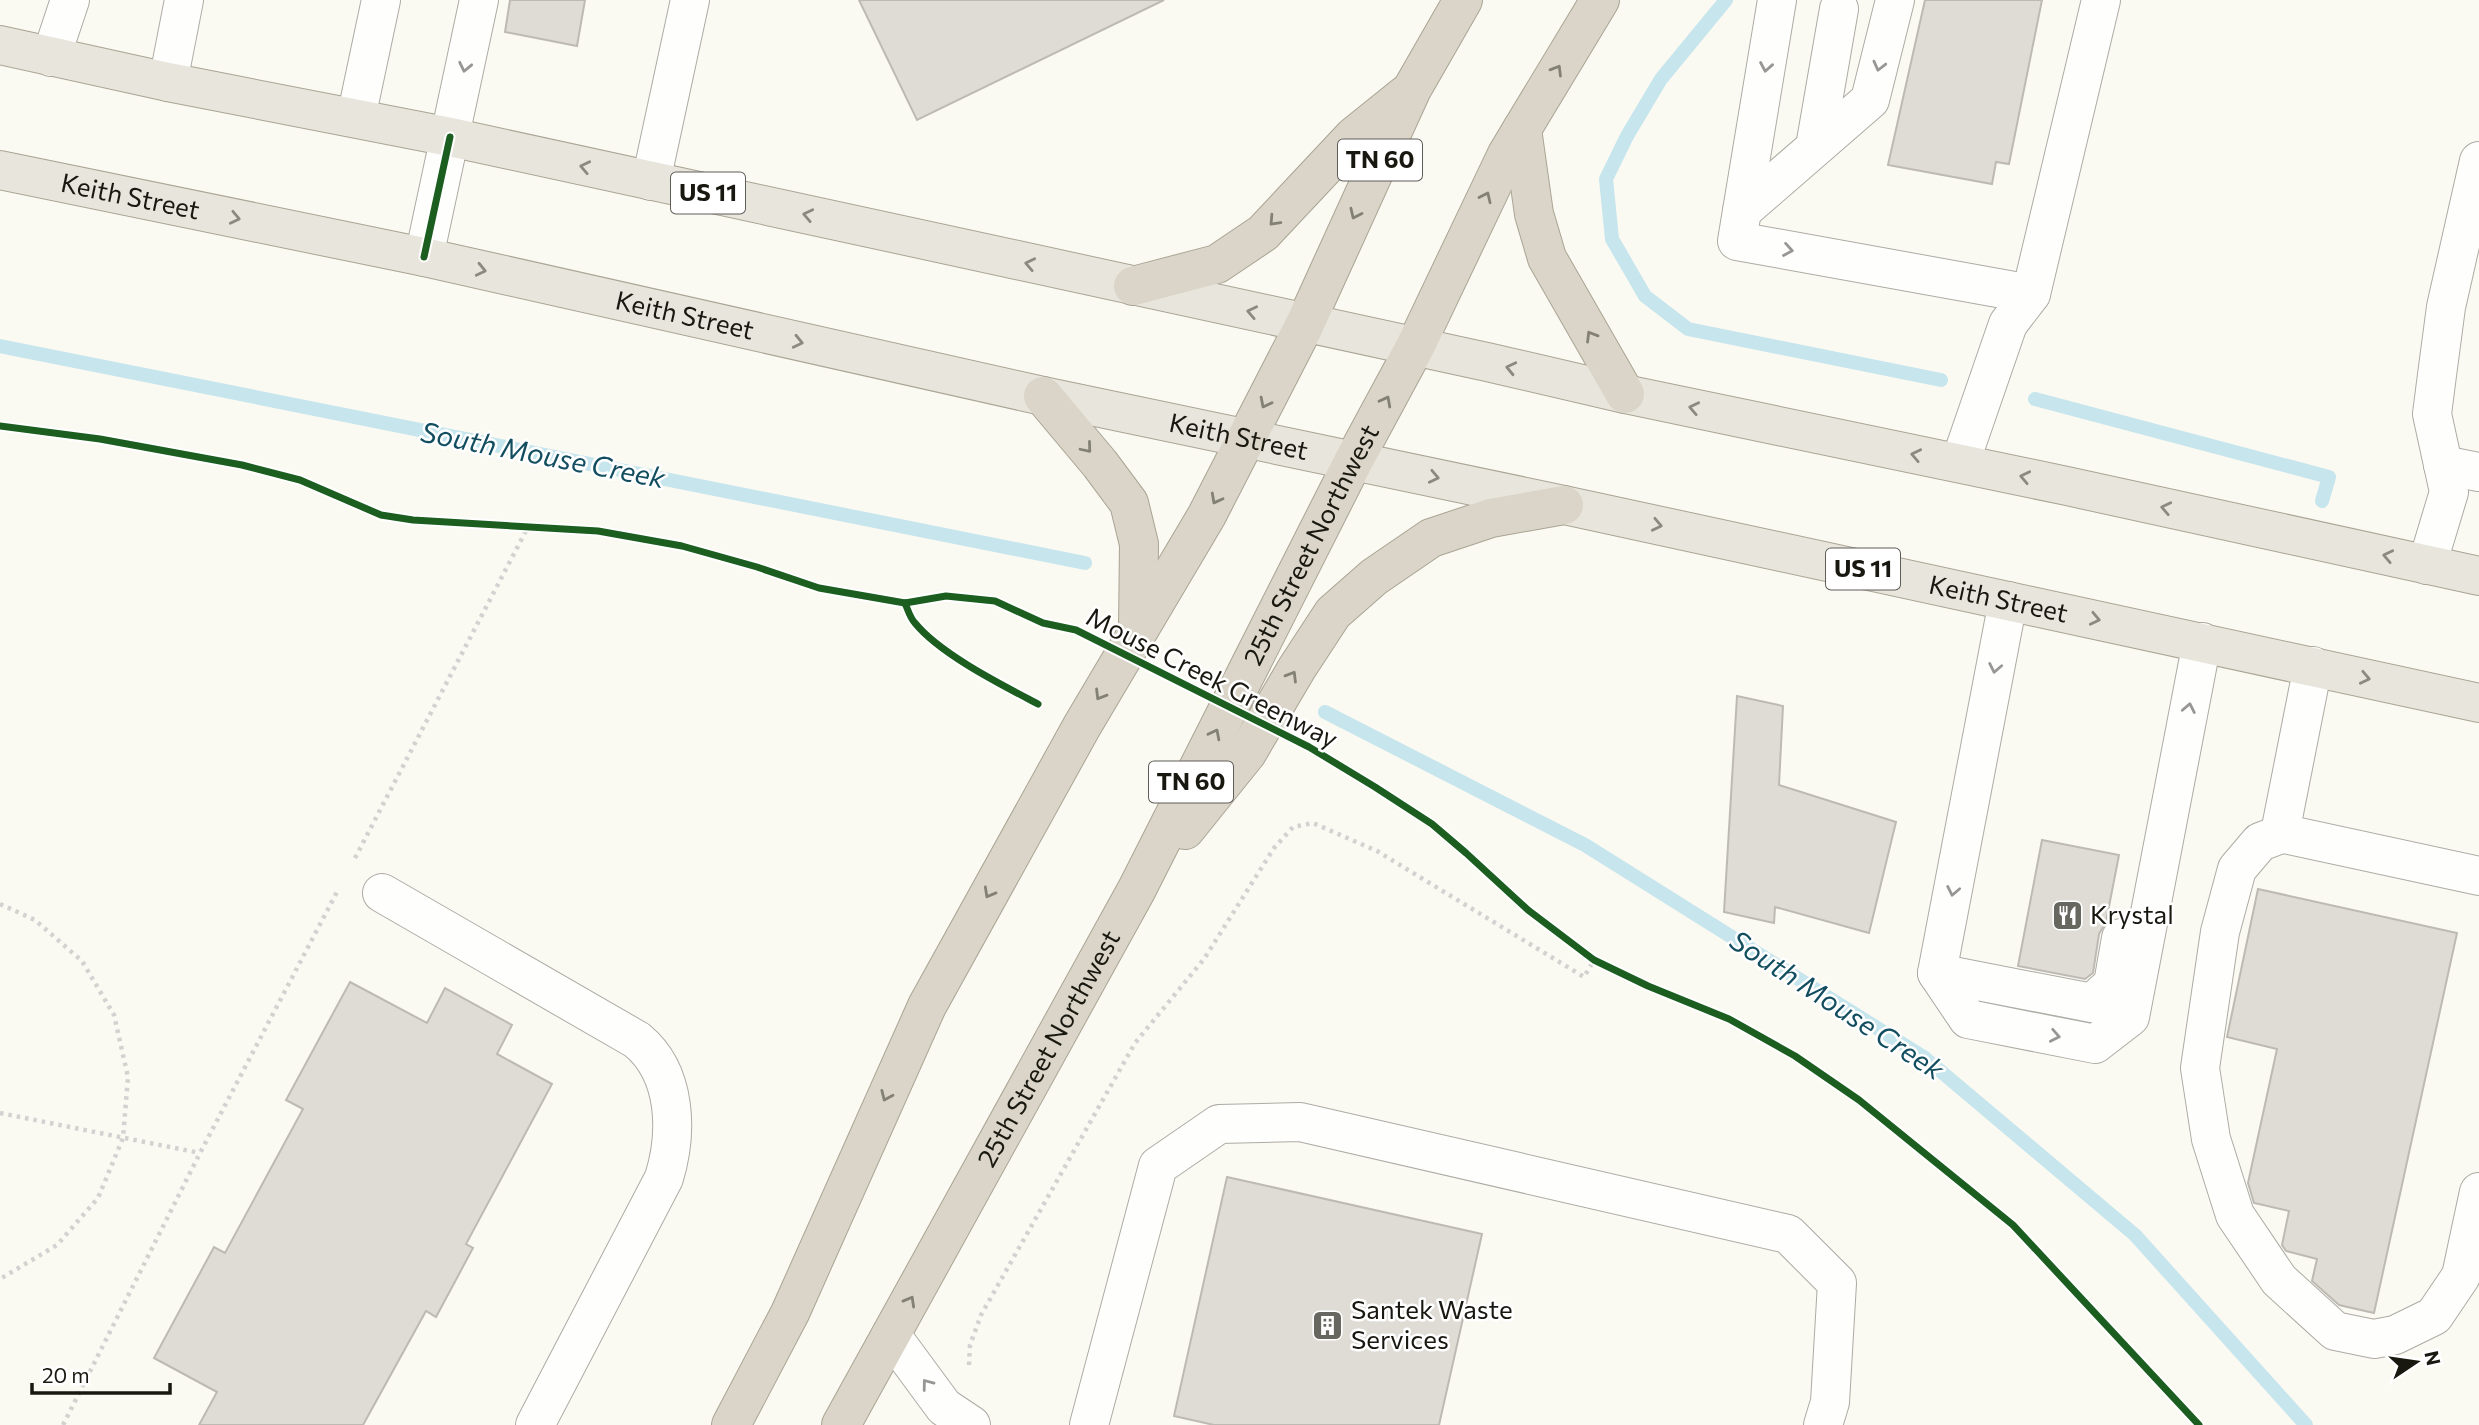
<svg xmlns="http://www.w3.org/2000/svg" width="2479" height="1425" viewBox="0 0 2479 1425" font-family="Commissioner,sans-serif">
  <style>
    .lines { fill: none; stroke-linecap: round; stroke-linejoin: round }
    .stream { stroke: #c6e5ed; stroke-width: 14 }
    .building { fill: #dfdcd5; stroke: #bdbab4; stroke-width: 2 }
    .minor-casing { stroke: #adaba4; stroke-width: 40 }
    .major-casing { stroke: #a9a493; stroke-width: 40 }
    .highway-casing { stroke: #a9a493; stroke-width: 40 }
    .path { stroke: #d2d2d0; stroke-width: 4.5; stroke-dasharray: 3.5 5; stroke-linecap: butt }
    .minor { stroke: #fefefd; stroke-width: 38 }
    .major { stroke: #e8e5dc; stroke-width: 38 }
    .highway { stroke: #dad5c8; stroke-width: 38 }
    .cycleway-casing { stroke: #fff; stroke-width: 11 }
    .cycleway { stroke: #1b5e20; stroke-width: 7 }
    .oneway { stroke: #979692 }
    .oneway2 { stroke: #838075 }
    .oneway3 { stroke: #8b8980 }
    .labels { text-anchor: middle; stroke-width: 5; stroke-linejoin: round; paint-order: stroke }
    .shield { fill: #fff; stroke: #5e5d58; stroke-width: 2 }
    .shield-label { font-size: 24px; font-weight: bold; fill: #191810 }
    .street-label { font-size: 26px; fill: #191810; stroke: #fff }
    .poi-label { font-size: 26px; fill: #191810; stroke: #fff; text-anchor: start }
    .water-label { font-size: 28px; font-style: italic; fill: #134e60; stroke: #fff }
  </style>
  <rect width="100%" height="100%" fill="#faf9f2"/>
  <g class="lines">
    <g class="stream">
      <polyline points="1726,0 1661,79 1627,136 1606,179 1612,239 1645,296 1688,329 1941,380"/>
      <polyline points="0,346 1085,563"/>
      <polyline points="2035,399 2329,477 2322,501"/>
      <polyline points="1325,712 1585,845 1925,1058 2135,1235 2306,1425"/>
    </g>
  </g>
  <g class="building">
    <polygon points="510,0 585,0 577,46 505,32"/>
    <polygon points="859,0 1164,0 917,120"/>
    <polygon points="1925,0 2042,0 2009,164 1996,162 1992,184 1888,165"/>
    <polygon points="1737,696 1783,706 1779,785 1896,822 1869,933 1775,907 1774,923 1724,912"/>
    <polygon points="2042,840 2119,855 2106,922 2099,934 2093,973 2085,979 2018,966"/>
    <polygon points="2258,889 2457,933 2374,1313 2339,1305 2312,1281 2317,1259 2286,1251 2282,1245 2289,1211 2254,1203 2248,1183 2277,1049 2227,1037"/>
    <polygon points="350,982 427,1023 445,988 512,1025 497,1054 552,1084 466,1244 473,1248 436,1317 426,1311 363,1425 199,1425 217,1392 154,1358 214,1247 225,1253 303,1109 286,1100"/>
    <polygon points="1227,1177 1482,1234 1439,1425 1214,1425 1174,1416"/>
  </g>
  <g class="lines">
    <defs>
      <g id="minor">
        <polyline points="1777,0 1737,241 2031,294"/>
        <polyline points="51,57 70,0"/>
        <polyline points="168,82 184,0"/>
        <polyline points="356,118 381,0"/>
        <polyline points="1815,147 1839,9"/>
        <polyline points="651,181 690,0"/>
        <polyline points="1742,211 1870,100 1895,0"/>
        <polyline points="424,257 479,0"/>
        <polyline points="1960,463 2008,324 2031,294 2101,0"/>
        <polyline points="2443,465 2479,472"/>
        <polyline points="2427,565 2449,492 2432,414 2437,375 2446,307 2479,161"/>
        <polyline points="2008,601 1937,973 1968,1019 2095,1044 2130,1017 2202,642"/>
        <polyline points="2313,666 2280,833 2479,876"/>
        <polyline points="2284,833 2260,842 2237,869 2220,932 2200,1068 2211,1139 2235,1215 2279,1280 2335,1331 2374,1339 2395,1335 2434,1316 2461,1276 2479,1192"/>
        <path d="M 382,893 L 637,1040 C 677,1073 678,1132 664,1178 L 535,1425"/>
        <polyline points="1937,973 2092,1003 2113,984 2121,938"/>
        <polyline points="891,1335 944,1407 971,1425"/>
        <polyline points="1089,1425 1158,1166 1219,1124 1300,1122 1788,1234 1837,1283 1830,1402 1823,1425"/>
      </g>
      <g id="major">
        <polyline points="0,45 168,82 450,137 1487,362 1625,394 2067,486 2479,576"/>
        <path id="s1" d="M 0,170 L 424,257 L 1043,396 L 1564,505 L 2479,703"/>
      </g>
      <g id="highway">
        <polyline points="1522,129 1534,214 1547,258 1625,394"/>
        <polyline points="1133,286 1217,264 1263,233 1354,136 1405,95"/>
        <polyline points="1043,396 1100,464 1129,503 1139,544 1138,628"/>
        <polyline points="1185,830 1247,753 1297,668 1333,613 1374,577 1431,538 1491,518 1564,505"/>
        <polyline points="731,1425 790,1313 927,1006 1082,726 1207,515 1305,324 1412,89 1463,0"/>
        <path id="s2" d="M 841,1425 L 1137,889 L 1354,460 L 1415,347 L 1507,154 L 1600,0"/>
      </g>
    </defs>
    <use href="#minor" class="minor-casing"/>
    <use href="#major" class="major-casing"/>
    <use href="#highway" class="highway-casing"/>
    <g class="path">
      <polyline points="355,858 529,525"/>
      <polyline points="0,904 35,920 82,961 114,1015 128,1077 123,1138 98,1198 57,1245 0,1279"/>
      <polyline points="0,1113 200,1153"/>
      <polyline points="969,1365 970,1345 981,1315 1135,1043 1204,959 1274,848 1293,827 1313,823 1377,851 1584,977 1594,960"/>
      <polyline points="63,1425 200,1153 338,890"/>
    </g>
    <use href="#minor" class="minor"/>
    <use href="#major" class="major"/>
    <use href="#highway" class="highway"/>
    <defs>
      <g id="cycleway">
        <polyline points="424,257 450,137"/>
        <polyline points="0,426 100,439 242,465 300,480 381,515 413,520 598,531 682,546 757,567 819,588 905,603 946,596 995,601 1043,623 1076,630 1309,747 1375,787 1432,824 1466,853 1528,910 1594,960 1648,986 1729,1019 1795,1056 1859,1100 2013,1225 2199,1425"/>
        <path d="M 905,603 C 908,610 910,618 915,623 C 940,654 1002,685 1038,704"/>
      </g>
    </defs>
    <use href="#cycleway" class="cycleway-casing"/>
    <use href="#cycleway" class="cycleway"/>
  </g>
  <defs><path id="oneway-chevron" d="M-2-3.5L2.5 0L-2 3.5" fill="none" stroke-width="1.6" stroke-linecap="round" stroke-linejoin="round" transform="scale(1.75)"/></defs>
  <g class="oneway">
    <use href="#oneway-chevron" transform="translate(1879 66) rotate(104)"/>
    <use href="#oneway-chevron" transform="translate(465 67) rotate(102)"/>
    <use href="#oneway-chevron" transform="translate(1766 67) rotate(100)"/>
    <use href="#oneway-chevron" transform="translate(1788 250) rotate(10)"/>
    <use href="#oneway-chevron" transform="translate(1995 668) rotate(101)"/>
    <use href="#oneway-chevron" transform="translate(2189 708) rotate(-79)"/>
    <use href="#oneway-chevron" transform="translate(1953 891) rotate(101)"/>
    <use href="#oneway-chevron" transform="translate(2055 1036) rotate(11)"/>
    <use href="#oneway-chevron" transform="translate(927 1384) rotate(-127)"/>
  </g>
  <g class="oneway2">
    <use href="#oneway-chevron" transform="translate(1557 70) rotate(-59)"/>
    <use href="#oneway-chevron" transform="translate(1486 197) rotate(-65)"/>
    <use href="#oneway-chevron" transform="translate(1355 214) rotate(115)"/>
    <use href="#oneway-chevron" transform="translate(1274 221) rotate(133)"/>
    <use href="#oneway-chevron" transform="translate(1591 336) rotate(-121)"/>
    <use href="#oneway-chevron" transform="translate(1386 401) rotate(-62)"/>
    <use href="#oneway-chevron" transform="translate(1265 403) rotate(117)"/>
    <use href="#oneway-chevron" transform="translate(1087 448) rotate(50)"/>
    <use href="#oneway-chevron" transform="translate(1216 499) rotate(118)"/>
    <use href="#oneway-chevron" transform="translate(1292 676) rotate(-59)"/>
    <use href="#oneway-chevron" transform="translate(1100 695) rotate(121)"/>
    <use href="#oneway-chevron" transform="translate(1215 734) rotate(-63)"/>
    <use href="#oneway-chevron" transform="translate(989 893) rotate(119)"/>
    <use href="#oneway-chevron" transform="translate(886 1096) rotate(114)"/>
    <use href="#oneway-chevron" transform="translate(910 1301) rotate(-61)"/>
  </g>
  <g class="oneway3">
    <use href="#oneway-chevron" transform="translate(585 167) rotate(-168)"/>
    <use href="#oneway-chevron" transform="translate(808 215) rotate(-168)"/>
    <use href="#oneway-chevron" transform="translate(235 218) rotate(12)"/>
    <use href="#oneway-chevron" transform="translate(1030 264) rotate(-168)"/>
    <use href="#oneway-chevron" transform="translate(481 270) rotate(13)"/>
    <use href="#oneway-chevron" transform="translate(1252 312) rotate(-168)"/>
    <use href="#oneway-chevron" transform="translate(798 342) rotate(13)"/>
    <use href="#oneway-chevron" transform="translate(1511 368) rotate(-167)"/>
    <use href="#oneway-chevron" transform="translate(1694 408) rotate(-168)"/>
    <use href="#oneway-chevron" transform="translate(1916 455) rotate(-168)"/>
    <use href="#oneway-chevron" transform="translate(1434 477) rotate(12)"/>
    <use href="#oneway-chevron" transform="translate(2025 477) rotate(-168)"/>
    <use href="#oneway-chevron" transform="translate(2166 508) rotate(-168)"/>
    <use href="#oneway-chevron" transform="translate(1657 525) rotate(12)"/>
    <use href="#oneway-chevron" transform="translate(2388 556) rotate(-168)"/>
    <use href="#oneway-chevron" transform="translate(2095 619) rotate(12)"/>
    <use href="#oneway-chevron" transform="translate(2365 678) rotate(12)"/>
  </g>
  <defs>
    <symbol id="restaurant-square" viewBox="-11 -11 22 22"><rect x="-9" y="-9" width="18" height="18" rx="4" fill="#68675f" stroke="#fff"/><path d="M-5-6h1v4h1v-4h1v4h1v-4h1v5L-1.5 .5V6h-2V.5L-5-1ZM5-6V6H3V1.5H1.5Q1.5-4 5-6Z" fill="#fff"/></symbol>
    <symbol id="building-square" viewBox="-11 -11 22 22"><rect x="-9" y="-9" width="18" height="18" rx="4" fill="#68675f" stroke="#fff"/><path d="M-4-6H4V6H1V3H-1V6H-4ZM-2.5-4.3h1.7v1.8h-1.7ZM.8-4.3h1.7v1.8H.8ZM-2.5-1h1.7V.8h-1.7ZM.8-1h1.7V.8H.8Z" fill="#fff"/></symbol>
  </defs>
  <g fill-rule="evenodd">
    <use href="#restaurant-square" x="2050" y="898" width="35" height="35"/>
    <use href="#building-square" x="1310" y="1308" width="35" height="35"/>
  </g>
  <g class="labels">
    <g class="shield">
      <rect x="1338" y="139.5" width="84" height="41" rx="5"/>
      <rect x="671" y="172.5" width="74" height="41" rx="5"/>
      <rect x="1826" y="548.5" width="74" height="41" rx="5"/>
      <rect x="1149" y="761.5" width="84" height="41" rx="5"/>
    </g>
    <g class="shield-label">
      <text x="1380" y="168">TN 60</text>
      <text x="708" y="201">US 11</text>
      <text x="1863" y="577">US 11</text>
      <text x="1191" y="790">TN 60</text>
    </g>
    <g class="street-label">
      <text dy="9" stroke="none"><textPath href="#s1" startOffset="133">Keith Street</textPath></text>
      <text dy="9" stroke="none"><textPath href="#s1" startOffset="700">Keith Street</textPath></text>
      <text dy="9" stroke="none"><textPath href="#s1" startOffset="1267">Keith Street</textPath></text>
      <text dy="9" stroke="none"><textPath href="#s2" startOffset="998">25th Street Northwest</textPath></text>
      <text dy="9" stroke="none"><textPath href="#s1" startOffset="2044">Keith Street</textPath></text>
      <text transform="translate(1212 678) rotate(27)" y="9">Mouse Creek Greenway</text>
      <text dy="9" stroke="none"><textPath href="#s2" startOffset="430">25th Street Northwest</textPath></text>
    </g>
    <g class="poi-label">
      <text x="2090" y="924">Krystal</text>
      <text x="1351" y="1319">Santek Waste<tspan x="1351" dy="30">Services</tspan></text>
    </g>
    <g class="water-label">
      <text transform="translate(543 455) rotate(11)" y="10">South Mouse Creek</text>
      <text transform="translate(1837 1005) rotate(33)" y="10">South Mouse Creek</text>
    </g>
  </g>
  <g transform="translate(2416 1362) rotate(77)" stroke="#ffffff" stroke-width="5" paint-order="stroke">
  <path d="M0-5L12 26L0 18L-12 26Z" fill="#191810"/>
  <text y="-10" font-size="19" font-weight="bold" text-anchor="middle" fill="#191810">N</text>
  </g>
  <path d="M32 1383v10h138v-10" fill="none" stroke="#191810" stroke-width="3.5"/>
  <text x="42" y="1383" font-size="21" fill="#191810" stroke="#ffffff" stroke-width="5" paint-order="stroke">20 m</text>
</svg>
